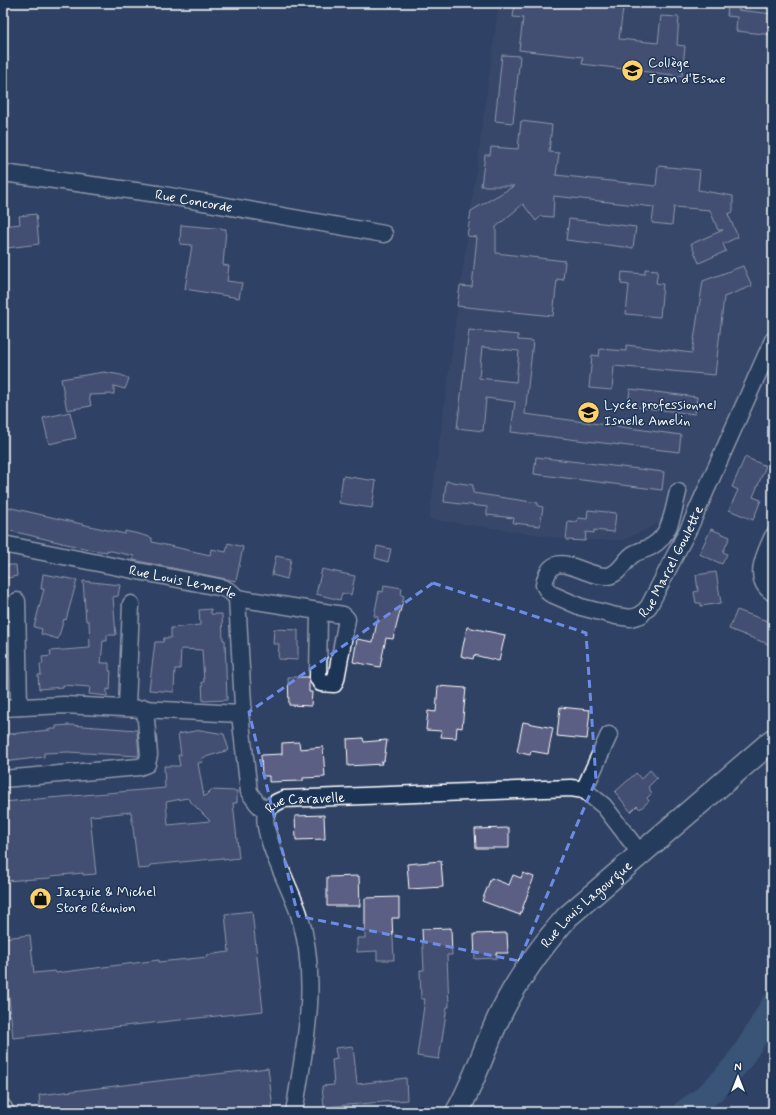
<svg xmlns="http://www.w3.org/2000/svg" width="776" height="1115" viewBox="0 0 776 1115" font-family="Mynerve,sans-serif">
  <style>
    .built { fill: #414f71 }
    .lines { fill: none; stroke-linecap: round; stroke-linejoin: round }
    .river { stroke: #456a8c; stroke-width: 25 }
    .building { fill: #5c5f84; stroke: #fff; fill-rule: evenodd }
    .street-casing { stroke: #fff; stroke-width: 19 }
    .secondary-casing { stroke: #fff; stroke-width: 25 }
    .street { stroke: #1d3557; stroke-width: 16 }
    .secondary { stroke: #1d3557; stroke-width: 22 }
    .marked { fill: none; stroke: #6c8ce6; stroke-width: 3; stroke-dasharray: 8 5; stroke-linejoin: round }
    .labels { text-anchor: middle; stroke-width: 3; stroke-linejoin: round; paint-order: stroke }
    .poi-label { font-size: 14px; fill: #fff; stroke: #1d3557; text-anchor: start }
    .street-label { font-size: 14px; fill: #fff; stroke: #1d3557 }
  </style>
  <rect width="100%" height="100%" fill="#304264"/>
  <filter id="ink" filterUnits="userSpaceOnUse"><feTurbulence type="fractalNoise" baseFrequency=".025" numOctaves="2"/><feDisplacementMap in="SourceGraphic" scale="8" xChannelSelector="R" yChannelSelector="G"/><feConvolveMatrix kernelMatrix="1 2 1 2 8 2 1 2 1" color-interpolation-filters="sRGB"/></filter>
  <g filter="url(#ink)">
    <polygon class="built" points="499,3 773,3 773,315 691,508 623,540 575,540 429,519"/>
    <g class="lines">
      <path class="river" d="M 685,1112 C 728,1084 749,1049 773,1005"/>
    </g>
    <g class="building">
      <polygon points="515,3 577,3 623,9 619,39 658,43 661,16 679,17 677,45 685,46 682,76 582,64 583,57 519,50 523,18 513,17"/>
      <polygon points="728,3 739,3 738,10 773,14 773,35 736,31 737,17 727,16"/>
      <polygon points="502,55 520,56 513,123 495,121"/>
      <polygon points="521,121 552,125 549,152 559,153 556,175 656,186 658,166 700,170 698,190 733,196 733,212 728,214 738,237 723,244 726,251 699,263 691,244 723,230 718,230 710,210 674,207 672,225 652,223 654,207 554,196 553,217 541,216 536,221 523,204 496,227 496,253 565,261 563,280 557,279 553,316 457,306 460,286 472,287 477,237 467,236 471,211 514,186 481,186 485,155 490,155 491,147 518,149"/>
      <polygon points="36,214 39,244 7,248 4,226 20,224 19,216"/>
      <polygon points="569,219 636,227 633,248 566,240"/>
      <polygon points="181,225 226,229 223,265 229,266 227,281 242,283 239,298 185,289 192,245 180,244"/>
      <polygon points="743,266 752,286 724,297 715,375 614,366 612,390 589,388 592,355 599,356 600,349 626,351 626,345 692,353 703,281"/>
      <polygon points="645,269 658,270 656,283 663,284 660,317 626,314 629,285 621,284 622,272 645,274"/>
      <path d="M 469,330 L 518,335 L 518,340 L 533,341 L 525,414 L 681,435 L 679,452 L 511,432 L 515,402 L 486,398 L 483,431 L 457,428 ZM 482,347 L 519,351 L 516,382 L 479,378 Z"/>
      <polygon points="104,372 121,375 129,379 125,389 114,386 114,394 89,395 91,406 67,410 61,379"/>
      <polygon points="630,389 697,397 695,414 628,406"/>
      <polygon points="70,412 76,438 49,444 43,418"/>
      <polygon points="536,457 664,472 662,490 534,474"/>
      <polygon points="745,457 766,466 753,497 761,500 753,520 729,510 738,490 732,487"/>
      <polygon points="343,476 376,481 372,508 339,503"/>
      <polygon points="446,481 473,485 473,493 538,503 538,506 543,507 540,526 513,523 514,518 487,515 487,507 444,502"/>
      <polygon points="3,506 125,534 125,531 139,534 152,538 152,542 210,555 211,549 226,552 228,543 243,547 236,581 133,560 134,556 107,550 107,552 92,550 3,529"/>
      <polygon points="588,510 616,513 614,532 594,530 594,533 586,532 585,541 566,540 568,521 577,522 578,518 587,519"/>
      <polygon points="711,529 730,537 723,552 727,554 722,564 699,554"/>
      <polygon points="377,546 391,549 388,562 375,558"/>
      <polygon points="276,556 291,559 287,579 272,575"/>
      <polygon points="3,565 16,565 17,576 3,579"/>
      <polygon points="322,569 355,576 351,595 342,593 340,600 316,594"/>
      <polygon points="716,572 721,603 701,606 701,603 696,603 694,592 698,591 696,575"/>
      <polygon points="43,574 77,580 66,620 64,619 58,639 41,634 42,629 34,627 44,589 41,589"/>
      <polygon points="83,581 120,585 118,596 113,597 116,635 107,635 107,641 103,641 101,663 109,663 109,671 111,671 110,690 107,689 107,696 89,694 90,687 63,685 63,687 39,689 38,675 41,675 40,664 43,664 42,657 51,656 50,651 90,648 89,621 86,621"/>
      <polygon points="384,585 402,588 401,595 404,596 393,639 386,638 380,667 353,662 357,639 373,642 378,617 374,616 379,591 383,592"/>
      <polygon points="211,609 211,614 222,614 223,640 225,640 227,700 203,701 202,682 204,682 202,650 181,649 180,669 175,669 174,692 149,690 155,642 163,642 164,638 171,638 171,628 200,625 199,610"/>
      <polygon points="737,610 773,623 773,646 729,629"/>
      <polygon points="467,627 505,635 499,661 474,655 473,659 461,656"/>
      <polygon points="274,629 298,630 298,660 278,659 279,644 273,644"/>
      <polygon points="288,677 309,677 309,692 312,692 311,706 289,705"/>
      <polygon points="438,686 466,688 462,728 457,727 456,738 441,737 442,731 426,730 428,711 436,712"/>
      <polygon points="560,707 590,710 587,739 557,736"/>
      <polygon points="523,722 553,728 548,754 531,751 530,755 517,752"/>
      <polygon points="70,725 137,730 139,756 68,752 44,753 44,757 3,762 3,738 9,737 9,734 50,730 50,729 56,729 56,726"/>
      <path d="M 201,730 L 224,734 L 229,750 L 202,758 L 203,762 L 198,763 L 204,797 L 211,790 L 237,791 L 237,803 L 233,803 L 239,858 L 223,860 L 223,858 L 150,865 L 150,868 L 138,869 L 131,812 L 103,815 L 90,816 L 96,874 L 83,875 L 83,873 L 51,876 L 51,878 L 3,881 L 3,802 L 165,788 L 164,766 L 180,766 L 178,755 L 181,755 L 178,734 ZM 187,798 L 210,821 L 168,825 L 166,802 Z"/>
      <polygon points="363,738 364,742 387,740 384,761 381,762 382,764 348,766 347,739"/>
      <polygon points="299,742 300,749 323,747 325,777 303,778 303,781 269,782 269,776 262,776 261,755 282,754 282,743"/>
      <polygon points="650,770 657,778 648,787 652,793 647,798 649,801 640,809 637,806 631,812 615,792 636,773 641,779"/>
      <polygon points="324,815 325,839 296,840 295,816"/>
      <polygon points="509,828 509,848 476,848 475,829"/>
      <polygon points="441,861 443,887 409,889 407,864"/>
      <polygon points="523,873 534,877 520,915 482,901 491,878 509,885 513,875 521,878"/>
      <polygon points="359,876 360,906 327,906 327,877"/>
      <polygon points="399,897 399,918 392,918 394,960 377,960 377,951 357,952 357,938 365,938 365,898"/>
      <polygon points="252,911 263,1011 13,1038 3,938 30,935 34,973 55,971 56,973 159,960 159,962 208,957 207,955 229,952 225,914"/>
      <polygon points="451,928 452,955 447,955 449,1007 447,1007 439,1059 417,1056 425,999 421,999 420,970 424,970 422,929"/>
      <polygon points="507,933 508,953 496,953 497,958 475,959 474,934"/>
      <polygon points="353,1046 357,1084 406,1078 407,1100 324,1107 322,1086 334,1085 332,1060 337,1059 335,1048"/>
      <polygon points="268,1068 273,1109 261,1112 41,1112 39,1095"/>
    </g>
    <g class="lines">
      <defs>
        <g id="street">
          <path id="s1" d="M 3,173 L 158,194 L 384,234"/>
          <path id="s2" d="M 678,492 C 673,511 671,535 652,546 C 646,550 636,551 631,556 C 623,563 619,574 608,576 C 582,578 552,543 544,585 L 549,593 L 581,607 L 616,616 L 631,618 L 641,615 L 649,606 L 690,526 L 773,340"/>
          <path d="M 773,536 C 765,554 751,579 773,593"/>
          <path id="s3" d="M 3,544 L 223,588 L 231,592 L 237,598 L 243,705 L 240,714 L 249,792 L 257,803 L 266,812"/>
          <polyline points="237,598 343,615 347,619 336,679 334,684 321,683 318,678 319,612"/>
          <polyline points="17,601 19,707"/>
          <polyline points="127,707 131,604"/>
          <polyline points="3,708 64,705 240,714"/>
          <polyline points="3,779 139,767 147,764 149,755 145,708"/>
          <polyline points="584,790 609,735"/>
          <polyline points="3,1107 6,1112"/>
          <path id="s4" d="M 294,1112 C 305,1046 320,979 299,914 C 292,891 260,833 266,813 C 269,805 277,802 284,799 L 571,788 L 584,790 L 604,806 L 640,853"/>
        </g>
        <g id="secondary">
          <path id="s5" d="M 457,1112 C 476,1079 486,1042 503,1009 C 520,975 542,946 567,917 L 773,740"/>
        </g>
      </defs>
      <use href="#street" class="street-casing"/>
      <use href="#secondary" class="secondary-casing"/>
      <use href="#street" class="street"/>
      <use href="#secondary" class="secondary"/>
    </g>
  </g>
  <path d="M0 0H776V1115H0ZM 433,583 L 586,633 L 596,780 L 519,961 L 298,916 L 249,712 Z" fill="#304264" fill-opacity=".55" fill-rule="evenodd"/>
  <path class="marked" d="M 433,583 L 586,633 L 596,780 L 519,961 L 298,916 L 249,712 Z"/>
  <defs>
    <symbol id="school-disc" viewBox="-11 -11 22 22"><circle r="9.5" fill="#ffd166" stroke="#1d3557"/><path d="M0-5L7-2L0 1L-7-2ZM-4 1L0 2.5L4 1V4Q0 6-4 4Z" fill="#111"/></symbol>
    <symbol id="shop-disc" viewBox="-11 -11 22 22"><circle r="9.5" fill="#ffd166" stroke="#1d3557"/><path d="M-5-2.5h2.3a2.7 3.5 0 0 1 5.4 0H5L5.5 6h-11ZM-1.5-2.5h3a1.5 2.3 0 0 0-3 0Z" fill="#111"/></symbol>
  </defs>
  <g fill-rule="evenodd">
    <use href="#school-disc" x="620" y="58" width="25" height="25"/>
    <use href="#school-disc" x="576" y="400" width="25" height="25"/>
    <use href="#shop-disc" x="28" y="886" width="25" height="25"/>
  </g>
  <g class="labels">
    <g class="poi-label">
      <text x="648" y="67">Collège<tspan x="648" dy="16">Jean d'Esme</tspan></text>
      <text x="604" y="409">Lycée professionnel<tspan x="604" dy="16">Isnelle Amelin</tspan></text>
      <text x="56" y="896">Jacquie &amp; Michel<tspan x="56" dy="16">Store Réunion</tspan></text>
    </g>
    <g class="street-label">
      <text dy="5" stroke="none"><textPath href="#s1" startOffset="193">Rue Concorde</textPath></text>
      <text dy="5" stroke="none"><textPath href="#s2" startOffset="362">Rue Marcel Goulette</textPath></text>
      <text dy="5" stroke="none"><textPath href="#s3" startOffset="184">Rue Louis Lemerle</textPath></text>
      <text dy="5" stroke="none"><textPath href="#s4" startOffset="351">Rue Caravelle</textPath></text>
      <text dy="5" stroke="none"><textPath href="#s5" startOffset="248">Rue Louis Lagourgue</textPath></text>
    </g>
  </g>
  <rect width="776" height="1115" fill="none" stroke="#1d3557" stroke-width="16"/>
  <rect x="8" y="8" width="760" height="1099" fill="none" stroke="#fff" stroke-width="1.5" filter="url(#ink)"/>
  <g transform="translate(738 1077)" stroke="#1d3557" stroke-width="3" paint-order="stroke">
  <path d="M0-3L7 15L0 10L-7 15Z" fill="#ffffff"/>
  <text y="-6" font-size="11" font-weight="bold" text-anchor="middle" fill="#ffffff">N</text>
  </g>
</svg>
